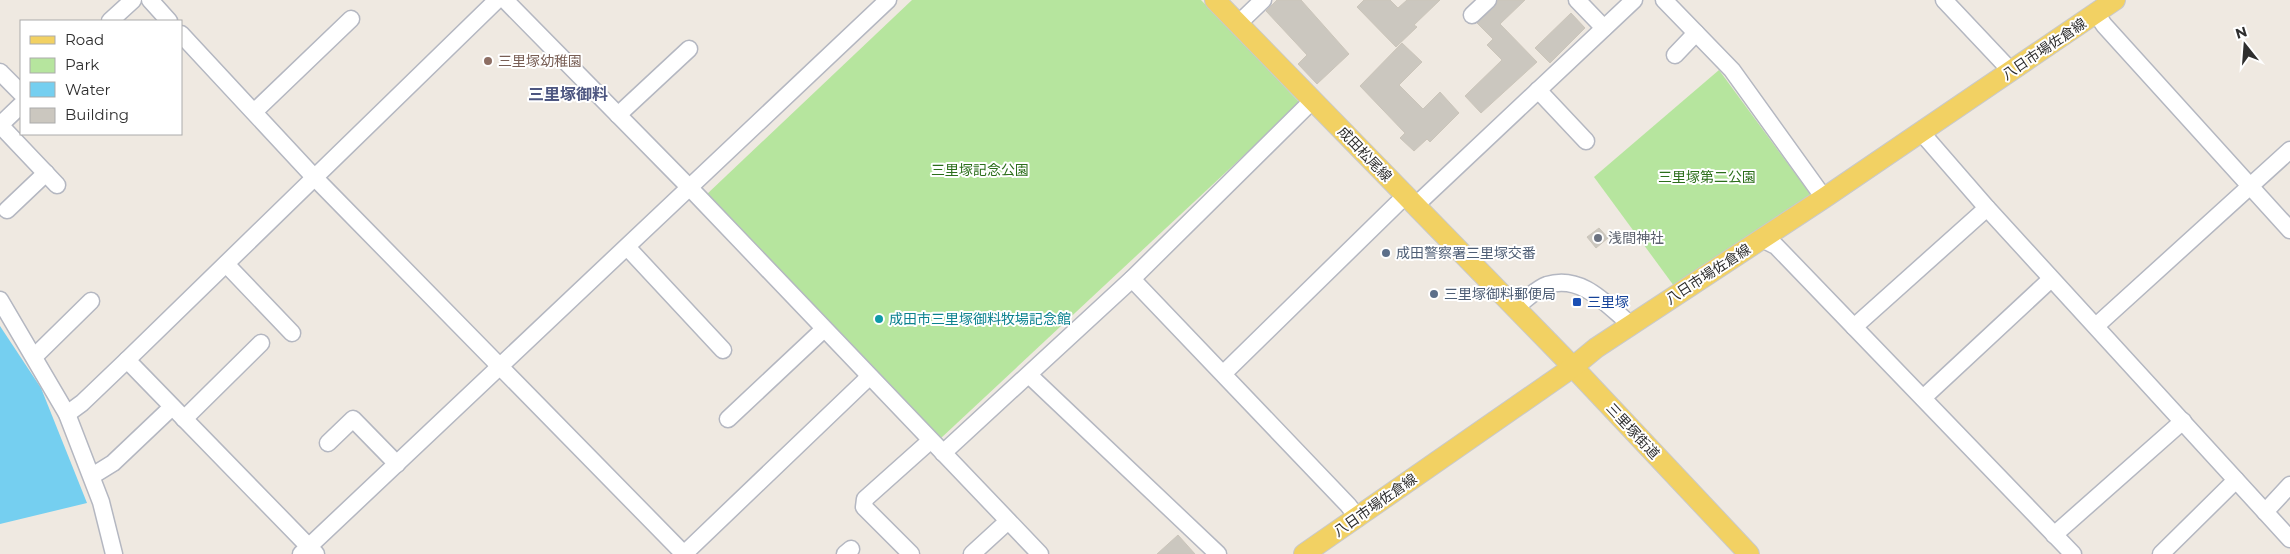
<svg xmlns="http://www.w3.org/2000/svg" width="2290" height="554" viewBox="0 0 2290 554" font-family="Montserrat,'Noto Sans JP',sans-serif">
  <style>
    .green { fill: #b6e59e }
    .water { fill: #75cff0 }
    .building { fill: #cbc7bf; stroke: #cbc5ba }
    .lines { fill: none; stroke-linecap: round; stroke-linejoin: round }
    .minor-casing { stroke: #b4b7c1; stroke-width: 19 }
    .major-casing { stroke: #c9c9c9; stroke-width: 22 }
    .minor { stroke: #fff; stroke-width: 16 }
    .major { stroke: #f2d163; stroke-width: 20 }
    .education-dot { fill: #8d6e63; stroke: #fff; stroke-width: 2 }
    .worship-dot { fill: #6b7280; stroke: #fff; stroke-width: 2 }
    .service-dot { fill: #5c6f8a; stroke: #fff; stroke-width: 2 }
    .transit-dot { fill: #1a4fb4; stroke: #fff; stroke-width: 2 }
    .culture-dot { fill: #0f9aa8; stroke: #fff; stroke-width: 2 }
    .labels { text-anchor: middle; stroke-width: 4; stroke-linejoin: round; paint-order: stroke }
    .street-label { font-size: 14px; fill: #2e2e2e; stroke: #fff }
    .education-label { font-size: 14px; fill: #785e54; stroke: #fff; text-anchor: start }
    .park-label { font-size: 14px; fill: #2c6e1b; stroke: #fff }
    .worship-label { font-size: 14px; fill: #5b616d; stroke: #fff; text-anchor: start }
    .service-label { font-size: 14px; fill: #4e5e75; stroke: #fff; text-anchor: start }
    .transit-label { font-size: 14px; fill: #164399; stroke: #fff; text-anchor: start }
    .culture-label { font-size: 14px; fill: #0d838f; stroke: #fff; text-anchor: start }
    .quarter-label { font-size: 16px; font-weight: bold; fill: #4d5680; stroke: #fff }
  </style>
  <rect width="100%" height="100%" fill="#efe9e1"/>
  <g class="green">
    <polygon points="912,0 1201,0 1300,103 940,439 706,195"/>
    <polygon points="1719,70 1811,195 1674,286 1594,177"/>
  </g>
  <polygon class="water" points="0,326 41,388 87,503 0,524"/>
  <g class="building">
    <polygon points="1277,0 1301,0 1349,54 1317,84 1298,64 1307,55 1266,11"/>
    <polygon points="1364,0 1390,0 1398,8 1407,0 1440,0 1414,25 1417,27 1396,47 1357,7"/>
    <polygon points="1498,0 1525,0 1500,24 1537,62 1481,113 1465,96 1502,60 1487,45 1493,39 1477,23 1495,7"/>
    <polygon points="1571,13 1585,28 1550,63 1535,48"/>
    <polygon points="1402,43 1422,62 1399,85 1423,109 1440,92 1459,113 1430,142 1427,139 1414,151 1400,138 1405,133 1360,86"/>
    <polygon points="1599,228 1608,238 1596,248 1587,237"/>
    <polygon points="1178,535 1195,554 1157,554"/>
  </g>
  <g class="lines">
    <defs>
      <g id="minor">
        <polyline points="150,0 169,21"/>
        <polyline points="505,0 690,188 1040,554"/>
        <polyline points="1577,0 1604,28"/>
        <polyline points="1664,0 1732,70 1824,198"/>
        <polyline points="1944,0 2011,71"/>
        <polyline points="2096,13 2104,25 2290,230"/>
        <polyline points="1472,15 1488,0"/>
        <polyline points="110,21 133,0"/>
        <polyline points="1238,24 1263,0"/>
        <polyline points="181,34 314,177 684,554"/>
        <polyline points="1675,55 1696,33"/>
        <polyline points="0,72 21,93"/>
        <polyline points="1538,90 1586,141"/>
        <polyline points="254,112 351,19"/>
        <polyline points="618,115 689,49"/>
        <polyline points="0,125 57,185"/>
        <polyline points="0,125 21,105"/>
        <polyline points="1921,132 1987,208 2290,539"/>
        <polyline points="1415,206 1634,0"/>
        <polyline points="7,210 46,173"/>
        <polyline points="1762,239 1776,246 2073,554"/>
        <polyline points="627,247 723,350"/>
        <polyline points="226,264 292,333"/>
        <polyline points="1132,279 1348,505 1358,518"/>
        <polyline points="0,300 67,414 101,502 114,554"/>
        <path d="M 1515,308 C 1524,301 1536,289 1547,285 C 1582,274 1607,305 1631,325"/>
        <polyline points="2096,326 2290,150"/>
        <polyline points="1854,327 1987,208"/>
        <polyline points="35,356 91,301"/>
        <polyline points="127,360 316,554"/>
        <polyline points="1224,373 1405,196"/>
        <polyline points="1029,375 1218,554"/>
        <polyline points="1923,398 2051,279"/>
        <polyline points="67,414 82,403 127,360 497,0"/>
        <polyline points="184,419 261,343"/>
        <polyline points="728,419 824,329"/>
        <polyline points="328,443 353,419 397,464"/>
        <polyline points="943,453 1132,279 1313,100"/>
        <polyline points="92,476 113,463 172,407"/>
        <polyline points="2265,512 2290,485"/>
        <polyline points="2054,535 2183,421"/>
        <polyline points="301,554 888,0"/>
        <polyline points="684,554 869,377"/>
        <polyline points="845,554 851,549"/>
        <polyline points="911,554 864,507 865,499 930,441"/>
        <polyline points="972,554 1008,521"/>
        <polyline points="2161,554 2236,480"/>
      </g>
      <g id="major">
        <polyline points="1215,0 1573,367 1749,554"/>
        <polyline points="1304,554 1573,367 1596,348 1824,198 2115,0"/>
      </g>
    </defs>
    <use href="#minor" class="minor-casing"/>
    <use href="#major" class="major-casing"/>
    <use href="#minor" class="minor"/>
    <use href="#major" class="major"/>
  </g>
  <circle class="education-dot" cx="488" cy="61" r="5"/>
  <circle class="worship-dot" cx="1598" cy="238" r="5"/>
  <g class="service-dot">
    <circle cx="1386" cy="253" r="5"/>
    <circle cx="1434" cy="294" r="5"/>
  </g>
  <rect class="transit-dot" x="1572" y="297" width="10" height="10" rx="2.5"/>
  <circle class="culture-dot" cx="879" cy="319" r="5"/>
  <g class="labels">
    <g class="street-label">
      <text transform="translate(2044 49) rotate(-34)" y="5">八日市場佐倉線</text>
      <text transform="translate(1365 154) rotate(46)" y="5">成田松尾線</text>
      <text transform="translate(1708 274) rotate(-33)" y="5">八日市場佐倉線</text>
      <text transform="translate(1633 431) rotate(47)" y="5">三里塚街道</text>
      <text transform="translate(1375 505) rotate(-35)" y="5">八日市場佐倉線</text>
    </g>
    <g class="education-label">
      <text x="498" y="66">三里塚幼稚園</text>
    </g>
    <g class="park-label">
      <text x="980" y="175">三里塚記念公園</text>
      <text x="1707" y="182">三里塚第二公園</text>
    </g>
    <g class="worship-label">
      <text x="1608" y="243">浅間神社</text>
    </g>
    <g class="service-label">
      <text x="1396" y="258">成田警察署三里塚交番</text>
      <text x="1444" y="299">三里塚御料郵便局</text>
    </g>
    <g class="transit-label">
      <text x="1587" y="307">三里塚</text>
    </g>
    <g class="culture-label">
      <text x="889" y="324">成田市三里塚御料牧場記念館</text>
    </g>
    <g class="quarter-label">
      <text x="568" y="100">三里塚御料</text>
    </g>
  </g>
  <rect x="20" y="20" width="162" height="115" fill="#ffffff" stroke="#ababab"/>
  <rect x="30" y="36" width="25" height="8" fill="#f2d163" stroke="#ababab"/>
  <text x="65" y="45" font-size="15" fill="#2e2e2e">Road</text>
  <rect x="30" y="58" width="25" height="15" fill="#b6e59e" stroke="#ababab"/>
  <text x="65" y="70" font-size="15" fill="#2e2e2e">Park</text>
  <rect x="30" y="82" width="25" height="15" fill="#75cff0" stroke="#ababab"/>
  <text x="65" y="95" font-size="15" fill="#2e2e2e">Water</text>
  <rect x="30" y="108" width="25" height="15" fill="#cbc7bf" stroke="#ababab"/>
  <text x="65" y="120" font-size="15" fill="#2e2e2e">Building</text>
  <g transform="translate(2245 45) rotate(343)" stroke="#ffffff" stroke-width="4" paint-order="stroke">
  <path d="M0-4L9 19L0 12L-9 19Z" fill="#2e2e2e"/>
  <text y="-8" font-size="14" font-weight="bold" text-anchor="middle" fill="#2e2e2e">N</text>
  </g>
</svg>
